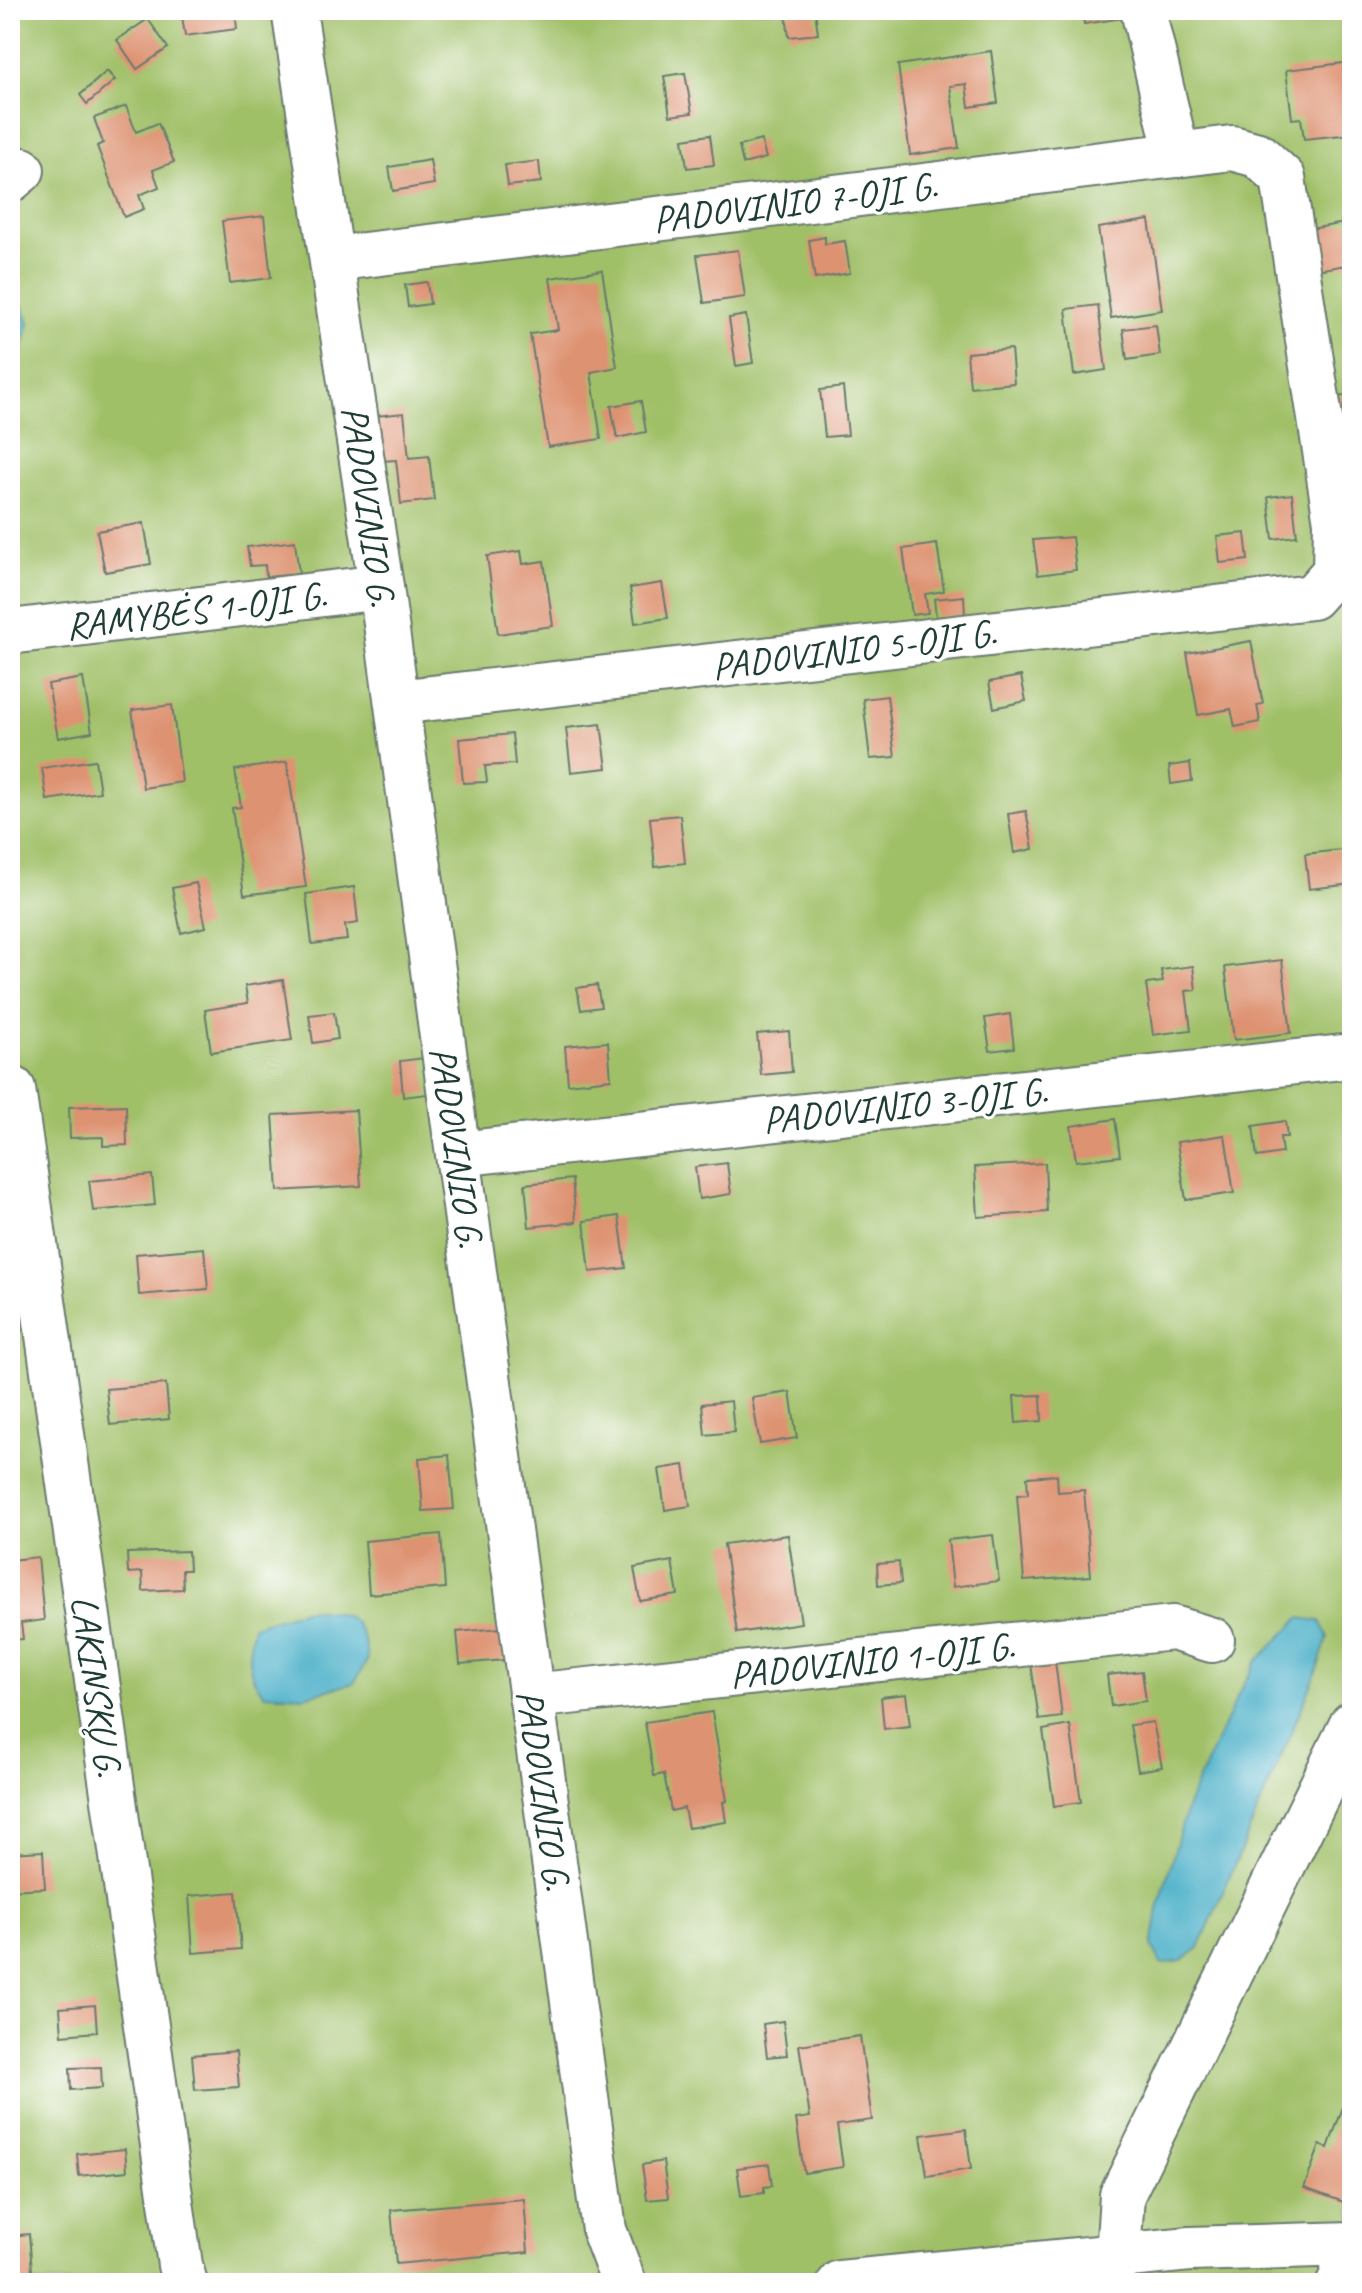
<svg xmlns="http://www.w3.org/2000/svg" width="1362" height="2293" viewBox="0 0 1362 2293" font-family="Caveat,sans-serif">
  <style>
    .green { fill: #a0c068; stroke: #607e4e; stroke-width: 2 }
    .water { fill: #48afc7; stroke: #34767e; stroke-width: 2 }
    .building { fill: #dd9271 }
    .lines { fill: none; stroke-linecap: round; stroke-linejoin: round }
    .minor-casing { stroke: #6b7a6e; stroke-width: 48 }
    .minor { stroke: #fff; stroke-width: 44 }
    .labels { text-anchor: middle; stroke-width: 6; stroke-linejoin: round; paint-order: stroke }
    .street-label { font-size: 38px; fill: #1f3d34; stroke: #fff }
  </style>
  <rect width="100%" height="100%" fill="#fff"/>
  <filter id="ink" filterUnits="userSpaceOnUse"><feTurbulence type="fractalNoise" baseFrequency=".0125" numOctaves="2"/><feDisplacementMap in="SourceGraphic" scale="16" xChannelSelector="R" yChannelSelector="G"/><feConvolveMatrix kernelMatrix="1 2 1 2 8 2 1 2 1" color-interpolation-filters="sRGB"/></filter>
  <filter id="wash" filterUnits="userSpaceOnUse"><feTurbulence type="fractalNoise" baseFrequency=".006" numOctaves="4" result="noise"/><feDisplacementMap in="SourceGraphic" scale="32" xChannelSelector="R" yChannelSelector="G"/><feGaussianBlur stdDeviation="1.8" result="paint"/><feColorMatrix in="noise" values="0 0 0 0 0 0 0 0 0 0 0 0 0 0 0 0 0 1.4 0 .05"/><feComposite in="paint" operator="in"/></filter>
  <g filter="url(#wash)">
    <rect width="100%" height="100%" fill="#f9ebda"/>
    <rect class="green" x="10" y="10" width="1342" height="2273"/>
    <g class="water">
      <polygon points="10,283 15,287 29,323 19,362 10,367"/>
      <path d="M 307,1609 C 350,1613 360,1615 368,1659 L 354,1683 L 305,1696 L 264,1694 C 244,1671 248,1654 253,1626 Z"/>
      <polygon points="1300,1618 1320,1621 1328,1637 1313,1681 1199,1948 1181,1961 1161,1964 1152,1946 1158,1909 1188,1803 1238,1695 1256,1662"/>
    </g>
    <g id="blocks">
      <g class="building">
        <polygon points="181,10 235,10 237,29 185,36"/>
        <polygon points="792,10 815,10 818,34 789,37 786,15 793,13"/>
        <polygon points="1082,10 1121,10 1123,18 1084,24"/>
        <polygon points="148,19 168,48 137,69 117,40"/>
        <polygon points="991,51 998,103 969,107 966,84 950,86 959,148 910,155 898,65"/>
        <polygon points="1352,62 1352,134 1304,139 1301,118 1292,119 1286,70"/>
        <polygon points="107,71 115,80 87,104 80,95"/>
        <polygon points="685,73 692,113 670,116 664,76"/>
        <polygon points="126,106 136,132 158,123 174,162 153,170 159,187 139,195 144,209 124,217 97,146 103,143 94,118"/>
        <polygon points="710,135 714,165 687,168 683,139"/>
        <polygon points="761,140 766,158 743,164 739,146"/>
        <polygon points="430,160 434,184 393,191 389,167"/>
        <polygon points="539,161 541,182 508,186 505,165"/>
        <polygon points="264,216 271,278 230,283 222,221"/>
        <polygon points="1149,220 1162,310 1111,318 1098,228"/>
        <polygon points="1351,222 1352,264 1311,271 1304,230"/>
        <polygon points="825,237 825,244 845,241 850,273 815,279 809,240"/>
        <polygon points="738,250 745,297 704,303 697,255"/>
        <polygon points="602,270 617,367 591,372 601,439 548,447 530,334 558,330 550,278"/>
        <polygon points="427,282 430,304 408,307 405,285"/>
        <polygon points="1098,305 1106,370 1074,375 1066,309"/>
        <polygon points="746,315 753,363 736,366 729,318"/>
        <polygon points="1156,325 1160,355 1127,360 1123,329"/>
        <polygon points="1011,349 1014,383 970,387 967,353"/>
        <polygon points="843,387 848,435 825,437 820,390"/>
        <polygon points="1350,395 1352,436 1337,438 1331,398"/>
        <polygon points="641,401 646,432 617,438 611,406"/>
        <polygon points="404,413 409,458 429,456 434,500 401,504 396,460 381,461 376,416"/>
        <polygon points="1292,494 1297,536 1273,539 1268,497"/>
        <polygon points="144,523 151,564 105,572 97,531"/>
        <polygon points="1245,533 1248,560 1220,563 1217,536"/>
        <polygon points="1072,537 1076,570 1038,575 1033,540"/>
        <polygon points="295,541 299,574 266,577 265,565 250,566 247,547"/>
        <polygon points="937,544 944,591 925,594 928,613 912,615 903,549"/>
        <polygon points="521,551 523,564 544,561 553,626 498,634 487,556"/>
        <polygon points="662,583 668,618 635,623 630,588"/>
        <polygon points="964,596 965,615 936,617 934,599"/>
        <polygon points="1251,641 1263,704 1257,705 1260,722 1235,727 1231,709 1198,715 1187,653"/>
        <polygon points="1021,676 1026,701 994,708 989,682"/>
        <polygon points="83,678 92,732 58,738 48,684"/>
        <polygon points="887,696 895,757 870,759 863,699"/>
        <polygon points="172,705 182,782 143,788 132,710"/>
        <polygon points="601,724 607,768 571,772 566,728"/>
        <polygon points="512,734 515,764 485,766 487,782 463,783 459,739"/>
        <polygon points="95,760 100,792 47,800 42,768"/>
        <polygon points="287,762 306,887 244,895 232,808 241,807 235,770"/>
        <polygon points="1190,763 1192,781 1171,784 1169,766"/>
        <polygon points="1026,811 1033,849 1014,853 1008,814"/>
        <polygon points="680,815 685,863 655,867 650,818"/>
        <polygon points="1349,849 1352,884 1309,889 1305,854"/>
        <polygon points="196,883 206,927 181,933 172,888"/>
        <polygon points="354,887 358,923 345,925 347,940 312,944 306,894"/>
        <polygon points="1282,960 1291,1033 1234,1040 1225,967"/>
        <polygon points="1193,966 1196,990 1186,991 1191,1030 1153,1035 1146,984 1163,982 1161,970"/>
        <polygon points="283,980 292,1040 211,1052 205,1010 248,1003 245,986"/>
        <polygon points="597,985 601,1007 581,1010 577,988"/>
        <polygon points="334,1012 338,1039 313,1043 309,1015"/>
        <polygon points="1010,1014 1014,1048 990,1051 985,1018"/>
        <polygon points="789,1031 792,1072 761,1075 757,1034"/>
        <polygon points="608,1042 611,1079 568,1084 565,1046"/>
        <polygon points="424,1058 428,1094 403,1097 400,1061"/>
        <polygon points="126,1105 127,1145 103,1146 103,1137 70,1138 69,1107"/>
        <polygon points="356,1110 361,1186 278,1191 273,1115"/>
        <polygon points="1115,1119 1120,1156 1076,1161 1071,1126"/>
        <polygon points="1285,1121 1287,1137 1280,1137 1282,1153 1257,1157 1253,1126"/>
        <polygon points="1225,1135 1234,1193 1186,1200 1177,1142"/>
        <polygon points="727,1163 731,1194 699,1199 695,1167"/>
        <polygon points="1045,1163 1047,1212 978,1217 975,1167"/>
        <polygon points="152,1175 155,1205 93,1211 89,1181"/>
        <polygon points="572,1179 576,1222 529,1227 525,1184"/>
        <polygon points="619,1216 626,1268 590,1272 584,1221"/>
        <polygon points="204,1248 208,1289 139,1295 136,1254"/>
        <polygon points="166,1384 169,1419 110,1425 106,1389"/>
        <polygon points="790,1392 797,1438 760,1444 752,1398"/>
        <polygon points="1041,1395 1042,1421 1016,1423 1014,1396"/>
        <polygon points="731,1401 734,1432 705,1435 702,1404"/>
        <polygon points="449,1455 454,1509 423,1511 419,1458"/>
        <polygon points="684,1465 690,1506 665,1510 659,1469"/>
        <polygon points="1057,1475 1058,1492 1084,1490 1091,1576 1024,1581 1017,1495 1028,1494 1027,1477"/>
        <polygon points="441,1534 445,1588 369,1594 365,1541"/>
        <polygon points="788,1535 801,1623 737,1633 724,1544"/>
        <polygon points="993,1535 999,1581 953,1587 948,1540"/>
        <polygon points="188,1551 189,1570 182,1570 183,1589 143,1591 142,1572 128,1573 127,1553"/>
        <polygon points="38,1557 44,1620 21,1623 23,1639 10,1640 10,1560"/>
        <polygon points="672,1561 678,1595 640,1601 634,1568"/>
        <polygon points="899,1562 901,1583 878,1585 877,1564"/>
        <polygon points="501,1628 504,1660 460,1664 457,1632"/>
        <polygon points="1055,1661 1062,1717 1039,1720 1031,1664"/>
        <polygon points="1142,1671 1146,1701 1111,1706 1107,1675"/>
        <polygon points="906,1694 910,1726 884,1729 881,1697"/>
        <polygon points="712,1712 727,1801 723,1802 726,1822 688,1828 684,1808 671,1811 664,1774 654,1776 645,1722"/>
        <polygon points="1153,1722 1162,1767 1138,1771 1130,1725"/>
        <polygon points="1070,1725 1081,1802 1054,1806 1043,1730"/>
        <polygon points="43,1851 45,1888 10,1890 10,1853"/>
        <polygon points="236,1892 241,1949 193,1953 189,1896"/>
        <polygon points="95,2005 97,2032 62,2035 60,2008"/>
        <polygon points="783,2021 787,2055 767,2057 763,2024"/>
        <polygon points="860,2036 872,2120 837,2125 843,2167 804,2173 796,2119 810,2117 799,2045"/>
        <polygon points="236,2051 239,2087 195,2090 192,2055"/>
        <polygon points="101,2067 102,2088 71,2090 70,2068"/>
        <polygon points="1346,2099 1352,2101 1352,2205 1304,2188 1320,2145 1328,2148"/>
        <polygon points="966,2129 971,2169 927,2176 921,2135"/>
        <polygon points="125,2149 127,2171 79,2176 77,2154"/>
        <polygon points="663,2161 668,2198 647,2200 642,2165"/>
        <polygon points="769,2164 772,2186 764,2187 764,2193 741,2196 737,2168"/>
        <polygon points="524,2199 528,2252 396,2264 391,2210"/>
        <polygon points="29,2234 33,2283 10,2283 10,2236"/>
      </g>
    </g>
  </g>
  <g filter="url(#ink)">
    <use href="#blocks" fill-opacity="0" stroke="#6b7a6e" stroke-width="2"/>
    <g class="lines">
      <defs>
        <g id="minor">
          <polyline points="294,10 381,587 604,2230 624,2283"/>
          <polyline points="1143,10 1177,155"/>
          <polyline points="10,180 22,170"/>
          <polyline points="332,259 1232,148 1258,155 1283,178 1336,522 1335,571 1312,597 397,702"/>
          <polyline points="10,632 381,587"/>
          <polyline points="13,1089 180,2265 185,2283"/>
          <polyline points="458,1154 1352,1056"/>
          <polyline points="531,1696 1173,1628 1212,1640"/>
          <polyline points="1118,2255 1122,2195 1352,1724"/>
          <polyline points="840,2283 1190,2249 1352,2244"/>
          <polyline points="1339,2283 1352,2254"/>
        </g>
      </defs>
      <use href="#minor" class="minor-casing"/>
      <use href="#minor" class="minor"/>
    </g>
  </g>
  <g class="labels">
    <g class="street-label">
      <text transform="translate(795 202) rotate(-7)" y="13">PADOVINIO 7-OJI G.</text>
      <text transform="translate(369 506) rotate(82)" y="13">PADOVINIO G.</text>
      <text transform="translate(196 610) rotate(-7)" y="13">RAMYBĖS 1-OJI G.</text>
      <text transform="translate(854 649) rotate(-7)" y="13">PADOVINIO 5-OJI G.</text>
      <text transform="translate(905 1105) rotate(-6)" y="13">PADOVINIO 3-OJI G.</text>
      <text transform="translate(457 1147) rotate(82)" y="13">PADOVINIO G.</text>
      <text transform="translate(872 1660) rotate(-6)" y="13">PADOVINIO 1-OJI G.</text>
      <text transform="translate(97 1686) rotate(82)" y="13">LAKINSKŲ G.</text>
      <text transform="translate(544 1790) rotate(82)" y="13">PADOVINIO G.</text>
    </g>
  </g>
  <rect width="1362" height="2293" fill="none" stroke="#fff" stroke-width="40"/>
</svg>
